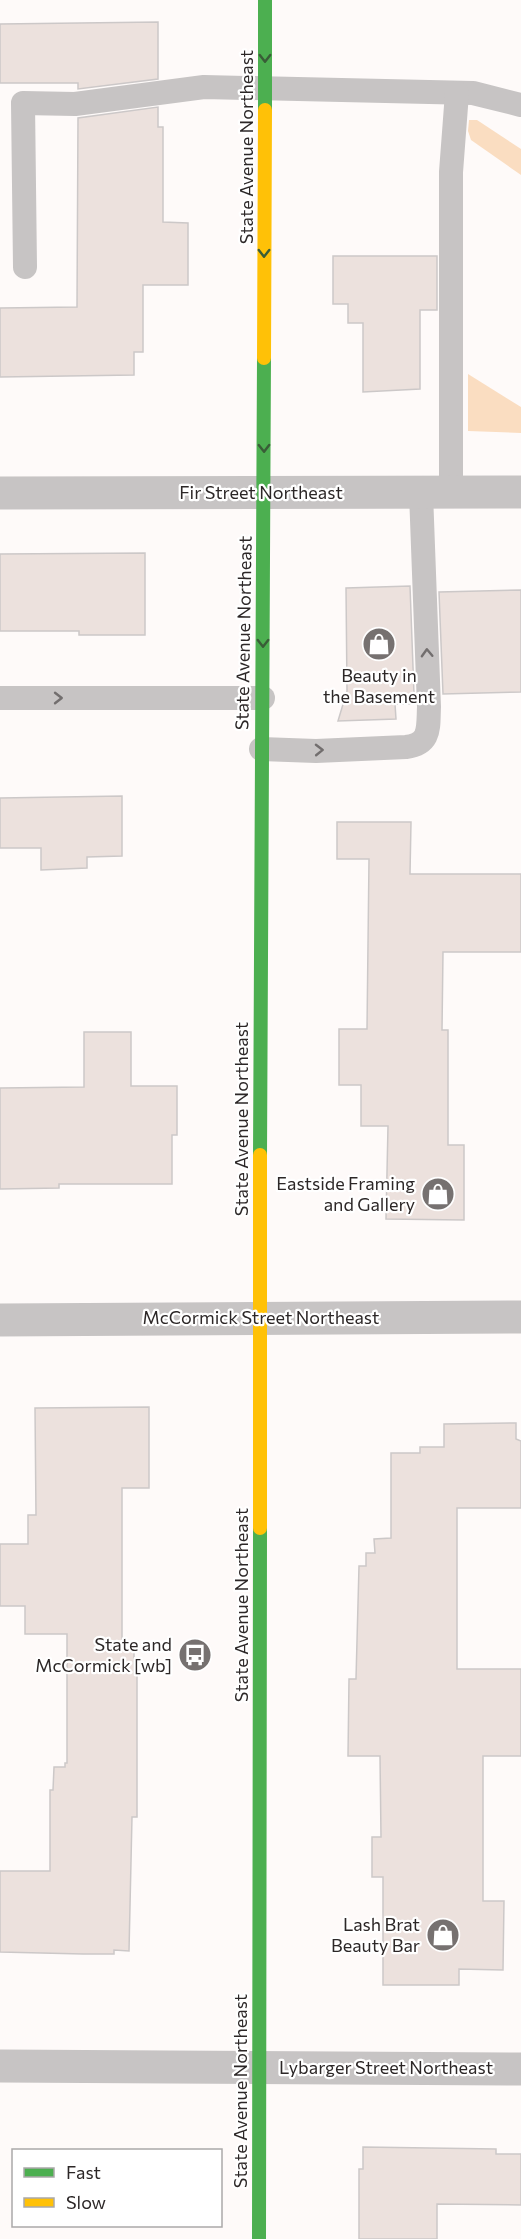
<svg xmlns="http://www.w3.org/2000/svg" width="521" height="2239" viewBox="0 0 521 2239" font-family="Commissioner,sans-serif">
  <style>
    .green { fill: #faddc1 }
    .building { fill: #ece1dd; stroke: #ccc8c8; stroke-width: 1.5 }
    .lines { fill: none; stroke-linecap: round; stroke-linejoin: round }
    .lane { stroke: #c7c4c4; stroke-width: 24 }
    .street { stroke: #c7c4c4; stroke-width: 33 }
    .fast { stroke: #4caf50; stroke-width: 14 }
    .slow { stroke: #ffc107; stroke-width: 14 }
    .oneway { stroke: #395d37 }
    .oneway2 { stroke: #726e6e }
    .labels { text-anchor: middle; stroke-width: 4.5; stroke-linejoin: round; paint-order: stroke }
    .street-label { font-size: 18px; fill: #2c2727; stroke: #fff }
    .poi-label { font-size: 18px; fill: #2c2727; stroke: #fff; text-anchor: end }
  </style>
  <rect width="100%" height="100%" fill="#fefaf9"/>
  <g class="green">
    <polygon points="469,120 477,120 521,149 521,175 471,140 468,131"/>
    <polygon points="468,374 521,407 521,433 468,431"/>
  </g>
  <g class="building">
    <polygon points="158,22 158,79 78,89 78,83 0,83 0,24"/>
    <polygon points="158,107 158,127 163,127 163,222 188,223 188,285 143,285 143,352 134,352 134,375 0,377 0,308 77,307 78,118"/>
    <polygon points="333,256 437,256 437,310 420,310 420,389 363,392 363,323 348,323 348,304 333,304"/>
    <polygon points="145,553 145,635 79,635 79,631 0,631 0,554"/>
    <polygon points="410,586 414,694 411,694 411,704 395,704 396,719 338,721 347,691 346,588"/>
    <polygon points="521,590 521,692 443,694 439,592"/>
    <polygon points="122,796 122,856 87,857 87,868 41,870 41,848 0,848 0,798"/>
    <polygon points="337,822 411,822 410,874 521,874 521,952 443,952 442,1030 448,1030 448,1145 464,1145 464,1220 386,1219 388,1126 361,1126 361,1085 339,1085 339,1029 367,1029 369,859 337,859"/>
    <polygon points="84,1032 131,1032 131,1086 177,1086 177,1135 172,1135 172,1184 59,1184 59,1188 0,1189 0,1088 84,1087"/>
    <polygon points="149,1407 149,1488 122,1488 122,1648 134,1648 134,1674 137,1674 137,1817 132,1817 129,1951 114,1950 114,1954 83,1954 0,1952 0,1871 50,1871 50,1790 53,1790 54,1767 65,1767 65,1763 67,1763 67,1634 25,1634 25,1606 0,1606 0,1544 28,1544 28,1515 36,1515 35,1408"/>
    <polygon points="516,1423 516,1439 521,1441 521,1508 457,1508 457,1669 521,1669 521,1756 483,1756 483,1901 504,1901 503,1970 459,1969 459,1985 383,1985 383,1877 372,1877 372,1837 381,1837 380,1756 348,1756 349,1679 356,1679 359,1566 366,1566 366,1553 375,1553 374,1539 391,1538 391,1453 420,1453 420,1447 444,1447 444,1424"/>
    <polygon points="363,2147 496,2149 496,2154 521,2154 521,2205 437,2204 437,2239 359,2239 359,2169 363,2169"/>
  </g>
  <g class="lines">
    <g class="lane">
      <polyline points="25,267 23,103 75,104 204,87 473,93 521,105"/>
      <polyline points="451,493 451,172 457,93"/>
      <polyline points="0,698 263,698"/>
      <path d="M 261,749 L 316,751 L 406,747 C 431,744 428,728 429,707 L 421,493"/>
    </g>
    <g class="street">
      <polyline points="0,493 521,492"/>
      <polyline points="0,1320 521,1317"/>
      <polyline points="0,2066 521,2069"/>
    </g>
    <g class="fast">
      <polyline points="265,110 265,0"/>
      <polyline points="260,1155 264,358"/>
      <polyline points="259,2239 260,1528"/>
    </g>
    <g class="slow">
      <polyline points="264,358 265,110"/>
      <polyline points="260,1528 260,1155"/>
    </g>
  </g>
  <defs><path id="oneway-chevron" d="M-2-3.5L2.5 0L-2 3.5" fill="none" stroke-width="1.6" stroke-linecap="round" stroke-linejoin="round" transform="scale(1.5)"/></defs>
  <g class="oneway">
    <use href="#oneway-chevron" transform="translate(265 58) rotate(90)"/>
    <use href="#oneway-chevron" transform="translate(264 253) rotate(90)"/>
    <use href="#oneway-chevron" transform="translate(264 448) rotate(89)"/>
    <use href="#oneway-chevron" transform="translate(263 643) rotate(90)"/>
  </g>
  <g class="oneway2">
    <use href="#oneway-chevron" transform="translate(427 653) rotate(-92)"/>
    <use href="#oneway-chevron" transform="translate(58 698)"/>
    <use href="#oneway-chevron" transform="translate(319 750) rotate(-1)"/>
  </g>
  <defs>
    <symbol id="shop-disc" viewBox="-11 -11 22 22"><circle r="9.5" fill="#767170" stroke="#fff"/><path d="M-5-2.5h2.3a2.7 3.5 0 0 1 5.4 0H5L5.5 6h-11ZM-1.5-2.5h3a1.5 2.3 0 0 0-3 0Z" fill="#fff"/></symbol>
    <symbol id="bus-disc" viewBox="-11 -11 22 22"><circle r="9.5" fill="#767170" stroke="#fff"/><path d="M-5-6H5V4H4V6H2V4H-2V6H-4V4H-5ZM-3.5-4V0h7V-4ZM-3.5 1.2v1.5H-2V1.2ZM2 1.2v1.5H3.5V1.2Z" fill="#fff"/></symbol>
  </defs>
  <g fill-rule="evenodd">
    <use href="#shop-disc" x="360" y="625" width="38" height="38"/>
    <use href="#shop-disc" x="419" y="1175" width="38" height="38"/>
    <use href="#bus-disc" x="176" y="1636" width="38" height="38"/>
    <use href="#shop-disc" x="424" y="1916" width="38" height="38"/>
  </g>
  <g class="labels">
    <g class="street-label">
      <text transform="translate(247 147) rotate(-90)" y="6">State Avenue Northeast</text>
      <text x="261" y="499">Fir Street Northeast</text>
      <text transform="translate(244 633) rotate(-89)" y="6">State Avenue Northeast</text>
      <text transform="translate(242 1119) rotate(-90)" y="6">State Avenue Northeast</text>
      <text x="261" y="1324">McCormick Street Northeast</text>
      <text transform="translate(242 1605) rotate(-90)" y="6">State Avenue Northeast</text>
      <text x="386" y="2074">Lybarger Street Northeast</text>
      <text transform="translate(241 2091) rotate(-90)" y="6">State Avenue Northeast</text>
    </g>
    <g class="poi-label">
      <text x="379" y="682" text-anchor="middle">Beauty in<tspan x="379" dy="21">the Basement</tspan></text>
      <text x="415" y="1190">Eastside Framing<tspan x="415" dy="21">and Gallery</tspan></text>
      <text x="172" y="1651">State and<tspan x="172" dy="21">McCormick [wb]</tspan></text>
      <text x="420" y="1931">Lash Brat<tspan x="420" dy="21">Beauty Bar</tspan></text>
    </g>
  </g>
  <rect x="12" y="2149" width="210" height="78" fill="#ffffff" stroke="#aba9a9" stroke-width="1.5"/>
  <rect x="24" y="2168" width="30" height="9" fill="#4caf50" stroke="#aba9a9" stroke-width="1.5"/>
  <text x="66" y="2179" font-size="18" fill="#2c2727">Fast</text>
  <rect x="24" y="2198" width="30" height="9" fill="#ffc107" stroke="#aba9a9" stroke-width="1.5"/>
  <text x="66" y="2209" font-size="18" fill="#2c2727">Slow</text>
</svg>
